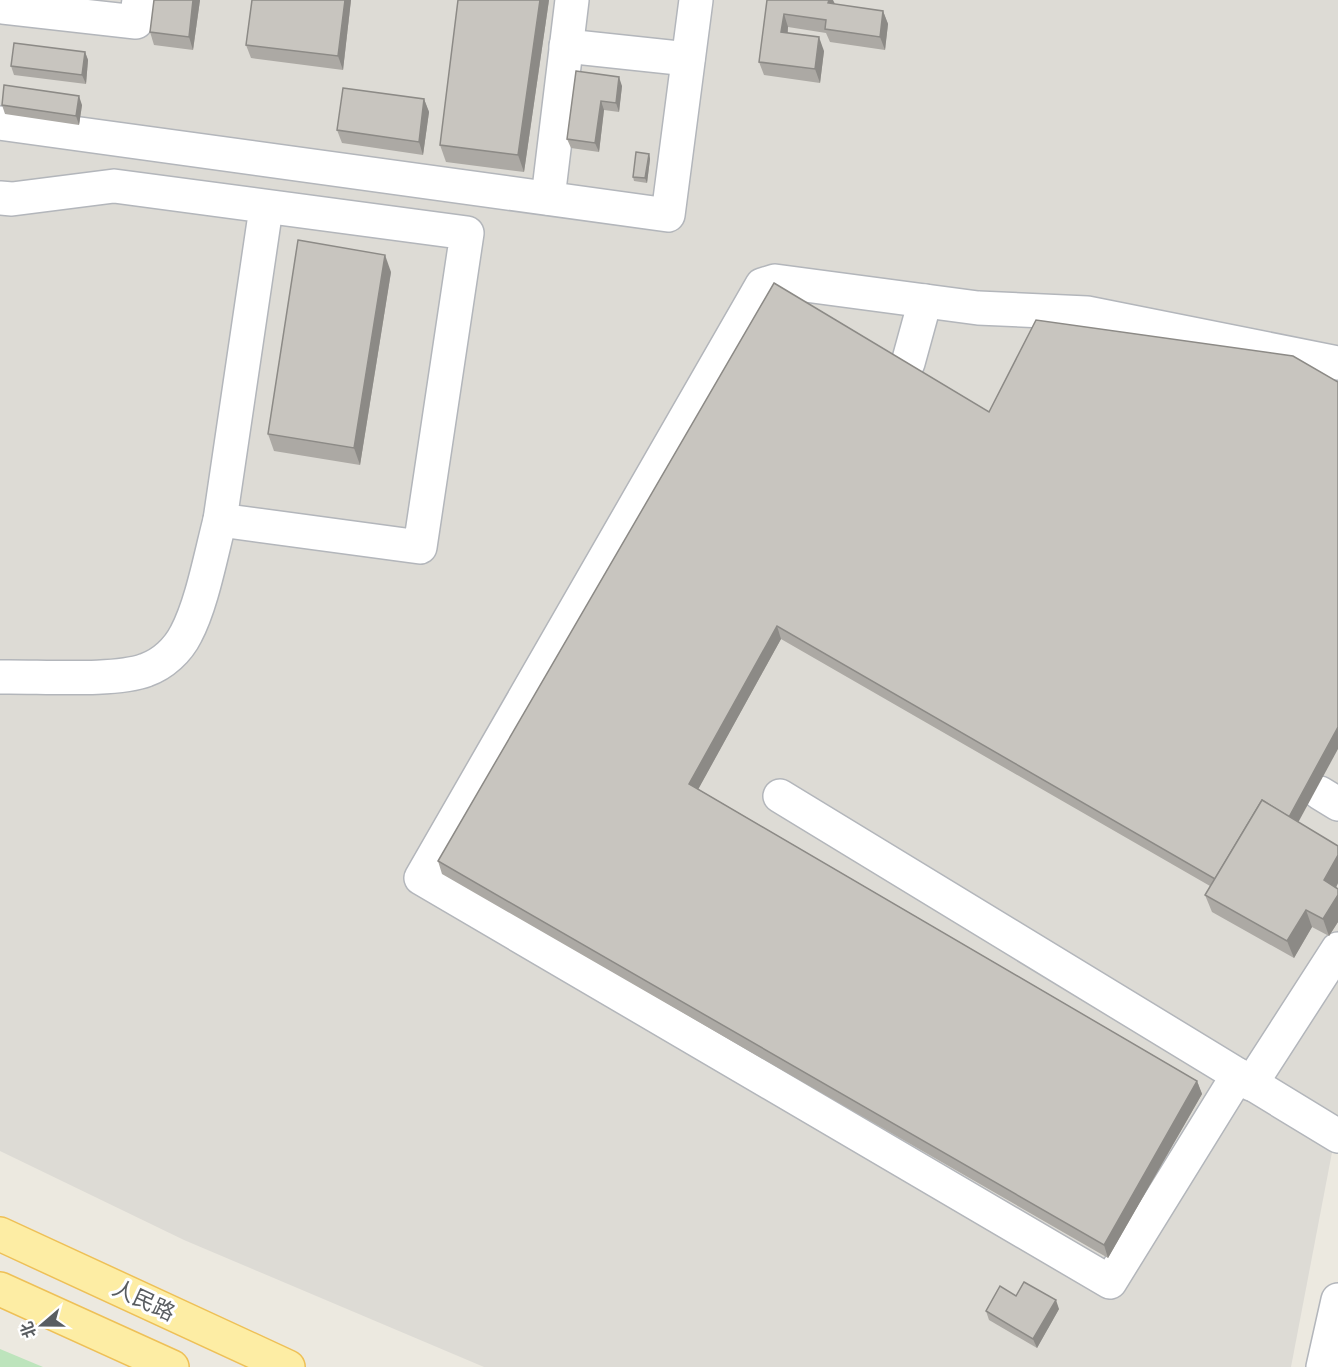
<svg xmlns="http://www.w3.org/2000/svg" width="1338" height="1367" viewBox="0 0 1338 1367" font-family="'Alegreya Sans','Noto Sans SC',sans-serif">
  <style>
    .industrial { fill: #dddbd5 }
    .green { fill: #bde4bc }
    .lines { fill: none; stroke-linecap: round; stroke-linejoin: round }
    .minor-casing { stroke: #b3b6bb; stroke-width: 36 }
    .major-casing { stroke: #eec057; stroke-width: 36 }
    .minor { stroke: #fff; stroke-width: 33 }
    .major { stroke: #fdeda4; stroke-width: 33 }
    .wall { fill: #aca9a4 }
    .shaded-wall { fill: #8c8a86 }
    .building { fill: #c8c5bf; stroke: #8c8a86; stroke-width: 1.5 }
    .labels { text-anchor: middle; stroke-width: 6; stroke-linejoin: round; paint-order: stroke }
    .street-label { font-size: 22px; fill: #595d61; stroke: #fff }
  </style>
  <rect width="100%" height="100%" fill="#ece9e0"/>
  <polygon class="industrial" points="0,0 1338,0 1338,1121 1291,1367 484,1367 184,1240 0,1151"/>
  <polygon class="green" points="0,1349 43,1367 0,1367"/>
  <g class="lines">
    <defs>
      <g id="minor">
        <polyline points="3,7 136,22 139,0"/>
        <polyline points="566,46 688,59"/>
        <polyline points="0,123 668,215 696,0"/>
        <polyline points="0,198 12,199 114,186 467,233 420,547 220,520 266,208"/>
        <polyline points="548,198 572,0"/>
        <polyline points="908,363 925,301"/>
        <path d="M 0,677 C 37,676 115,682 146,670 C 163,664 178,650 186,634 C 202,604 211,554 220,520"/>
        <polyline points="1320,793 1338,804"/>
        <polyline points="780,796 1338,1136"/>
        <polyline points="1238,1075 1110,1282 421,878 762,285 775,281 978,308 1087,313 1338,363"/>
        <polyline points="1251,1084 1338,949"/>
        <polyline points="1323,1367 1338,1300"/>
      </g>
      <g id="major">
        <polyline points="0,1234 288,1367"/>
        <polyline points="0,1289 172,1367"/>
      </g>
    </defs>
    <use href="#minor" class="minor-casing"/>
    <use href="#major" class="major-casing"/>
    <use href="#minor" class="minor"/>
    <use href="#major" class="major"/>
  </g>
  <g class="wall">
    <polygon points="200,0 193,50 154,45 150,32"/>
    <polygon points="252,0 351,0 343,70 251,58 246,45"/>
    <polygon points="549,0 524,172 446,162 440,145"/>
    <polygon points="767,0 835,4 883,11 888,24 885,50 830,42 826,33 788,27 788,33 824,51 820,83 764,75 759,62"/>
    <polygon points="85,52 88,60 86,84 14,75 11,66"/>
    <polygon points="576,71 622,86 619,112 604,110 599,152 571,148 567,139"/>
    <polygon points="424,99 429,112 423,155 342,143 337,130"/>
    <polygon points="2,105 82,105 79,125 5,114"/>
    <polygon points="649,154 650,159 647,183 634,181 633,177"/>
    <polygon points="391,272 360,465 274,451 268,434"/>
    <polygon points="774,283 1298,822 1338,846 1338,883 1336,888 1338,889 1338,922 1329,936 1312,927 1294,958 1212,912 1205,895 1210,886 781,639 698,789 1197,1081 1202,1094 1108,1258 442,874 438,861"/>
    <polygon points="1016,1296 1059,1309 1037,1348 989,1320 986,1311"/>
  </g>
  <g class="shaded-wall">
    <polygon points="193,0 200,0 193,50 189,37"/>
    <polygon points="345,0 351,0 343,70 338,56"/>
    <polygon points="540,0 549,0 524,172 518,155"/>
    <polygon points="829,0 833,0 835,4 828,3"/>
    <polygon points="883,11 888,24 885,50 880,37"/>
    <polygon points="784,14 788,27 786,45 781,32"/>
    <polygon points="819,37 824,51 820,83 815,69"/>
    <polygon points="85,52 88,60 86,84 82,75"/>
    <polygon points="619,77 622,86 619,112 616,103"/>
    <polygon points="79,96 82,105 79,125 76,116"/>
    <polygon points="424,99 429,112 423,155 419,142"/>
    <polygon points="601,101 604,110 599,152 595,143"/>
    <polygon points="649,154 650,159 647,183 645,178"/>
    <polygon points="385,255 391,272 360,465 354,448"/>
    <polygon points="777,626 781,639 694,797 689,784"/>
    <polygon points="1338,727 1338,749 1293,832 1288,819"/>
    <polygon points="1338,855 1338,883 1331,897 1324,880"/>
    <polygon points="1338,895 1338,922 1329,936 1323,919"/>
    <polygon points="1306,910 1312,927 1294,958 1287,941"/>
    <polygon points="1197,1081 1202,1094 1108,1258 1104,1245"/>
    <polygon points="1056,1300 1059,1309 1037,1348 1033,1339"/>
  </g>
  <g class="building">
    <polygon points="154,0 193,0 189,37 150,32"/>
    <polygon points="252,0 345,0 338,56 246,45"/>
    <polygon points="458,0 540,0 518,155 440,145"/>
    <polygon points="767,0 829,0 828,3 883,11 880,37 825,29 826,20 784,14 781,32 819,37 815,69 759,62"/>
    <polygon points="14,43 85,52 82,75 11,66"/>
    <polygon points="576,71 619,77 616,103 601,101 595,143 567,139"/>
    <polygon points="4,85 79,96 76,116 2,105"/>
    <polygon points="343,88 424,99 419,142 337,130"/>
    <polygon points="636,152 649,154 645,178 633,177"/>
    <polygon points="298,240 385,255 354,448 268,434"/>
    <polygon points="774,283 989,412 1036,320 1293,356 1338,382 1338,727 1289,817 1262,800 1215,879 777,626 689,784 1197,1081 1104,1245 438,861"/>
    <polygon points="1262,800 1338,846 1338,855 1324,880 1338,889 1338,895 1323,919 1306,910 1287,941 1205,895"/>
    <polygon points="1024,1282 1056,1300 1033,1339 986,1311 1000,1286 1016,1296"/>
  </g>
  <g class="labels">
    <g class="street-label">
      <text transform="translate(144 1300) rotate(25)" y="8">人民路</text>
    </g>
  </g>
  <g transform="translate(42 1325) rotate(250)" stroke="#ffffff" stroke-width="4.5" paint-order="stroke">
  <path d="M0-4.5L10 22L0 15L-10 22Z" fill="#595d61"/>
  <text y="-9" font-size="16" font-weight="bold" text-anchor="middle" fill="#595d61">北</text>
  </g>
</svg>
